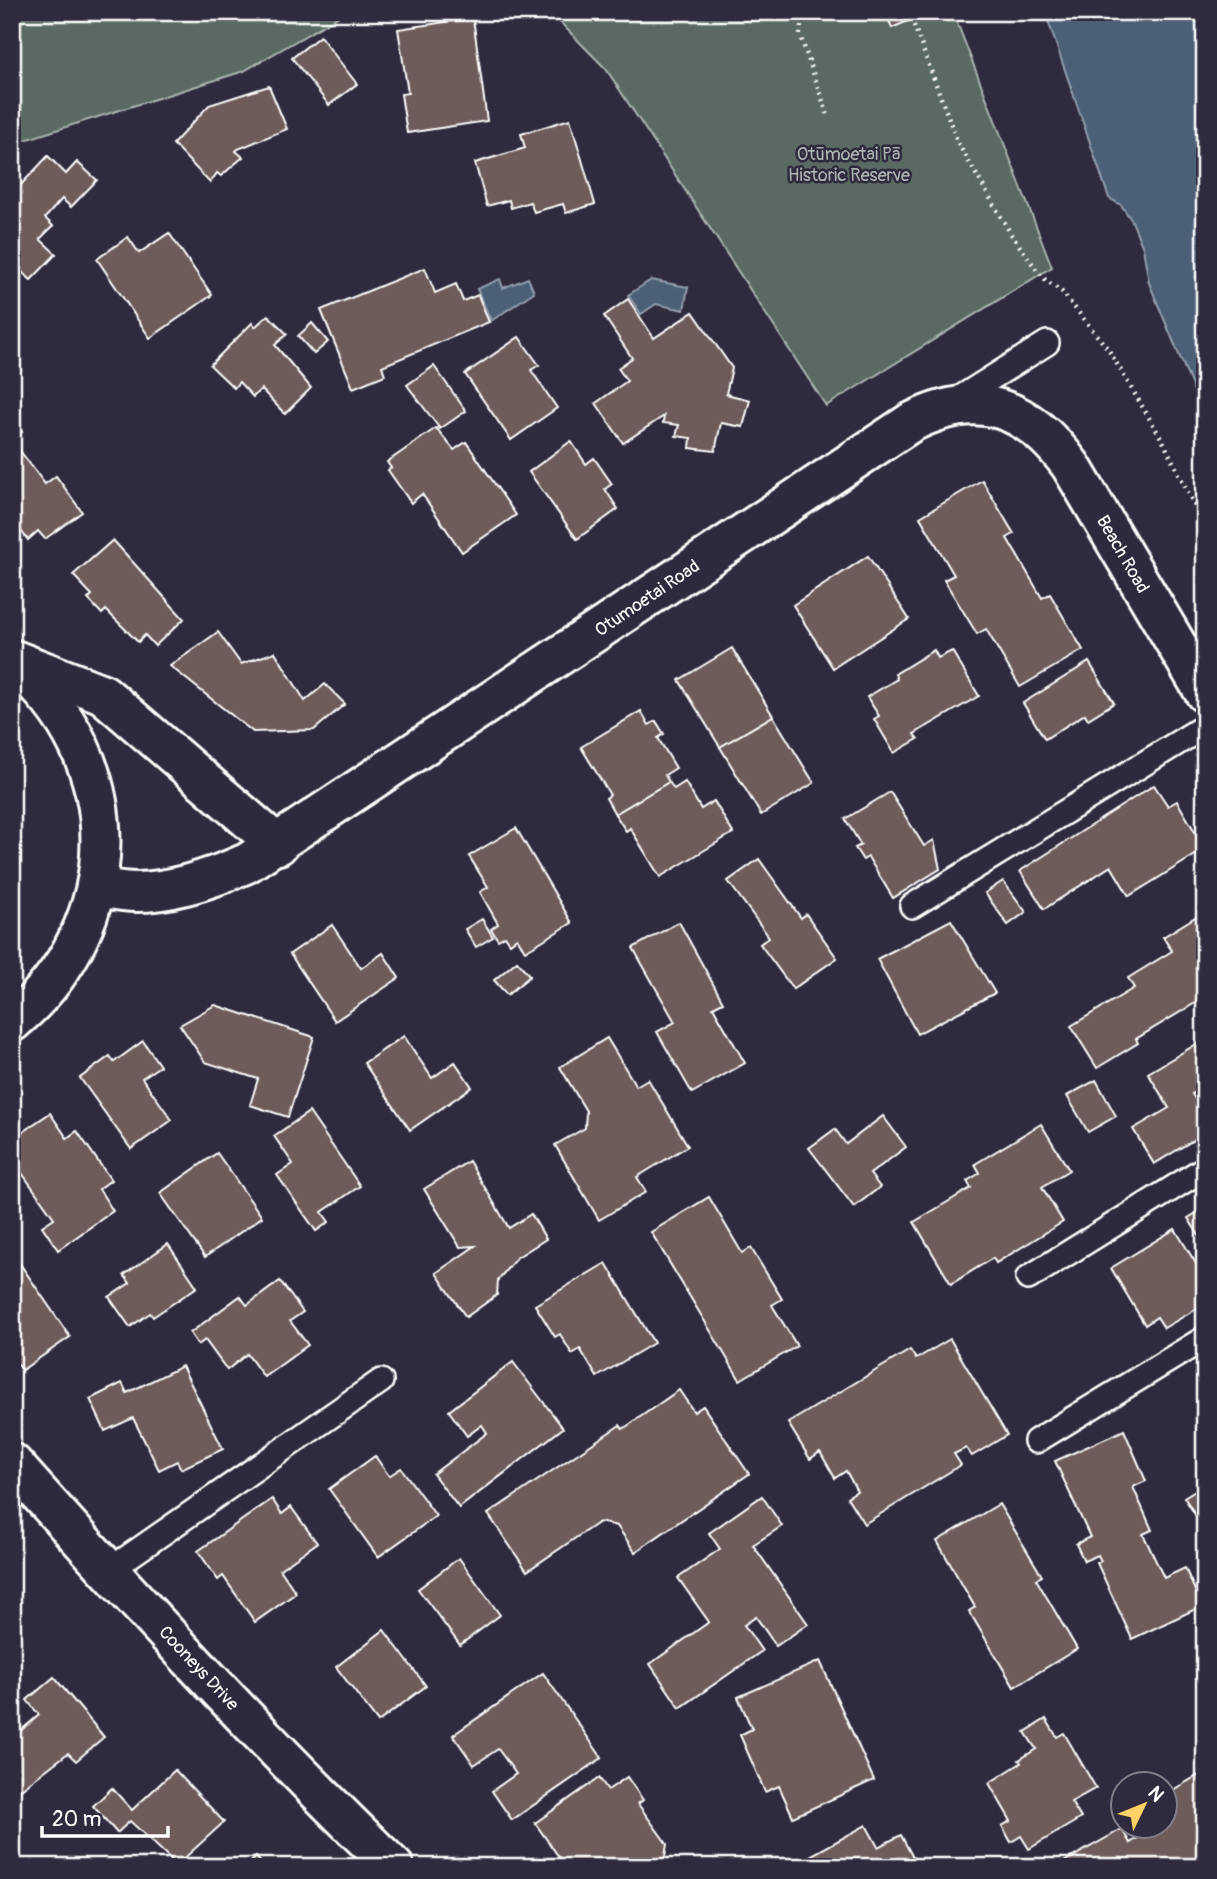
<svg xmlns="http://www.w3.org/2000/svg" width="1217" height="1879" viewBox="0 0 1217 1879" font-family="Pangolin,sans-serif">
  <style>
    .green { fill: #5a6b63; stroke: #acb5b1; stroke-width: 2 }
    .water { fill: #4c5f77; stroke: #949fad; stroke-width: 2 }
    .building { fill: #6d5b5a; stroke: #fff; stroke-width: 2 }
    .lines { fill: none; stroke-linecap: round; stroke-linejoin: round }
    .lane-casing { stroke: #fff; stroke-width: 28 }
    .street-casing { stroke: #fff; stroke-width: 44 }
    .secondary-casing { stroke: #fff; stroke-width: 44 }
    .path { stroke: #fff; stroke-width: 4.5; stroke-dasharray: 2 5; stroke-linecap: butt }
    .lane { stroke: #2f2a3d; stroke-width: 23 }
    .street { stroke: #2f2a3d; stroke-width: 38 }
    .secondary { stroke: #2f2a3d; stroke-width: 38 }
    .labels { text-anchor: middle; stroke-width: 5; stroke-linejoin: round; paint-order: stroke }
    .park-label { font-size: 18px; fill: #acb5b1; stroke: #2f2a3d }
    .street-label { font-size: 18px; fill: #fff; stroke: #2f2a3d }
  </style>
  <rect width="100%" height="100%" fill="#2f2a3d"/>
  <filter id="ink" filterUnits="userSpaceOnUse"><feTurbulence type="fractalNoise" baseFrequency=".0143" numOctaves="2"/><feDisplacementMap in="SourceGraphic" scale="14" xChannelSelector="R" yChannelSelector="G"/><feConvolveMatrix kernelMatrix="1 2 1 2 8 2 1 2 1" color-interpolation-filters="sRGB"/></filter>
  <g filter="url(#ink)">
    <g class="green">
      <polygon points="12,12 346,12 244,71 12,144"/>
      <polygon points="550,12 953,12 1052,267 826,406 606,69"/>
    </g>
    <g class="water">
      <polygon points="1045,12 1205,12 1205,417 1149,283 1143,248 1132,221 1121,205 1109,198"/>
      <polygon points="528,278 534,292 491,321 477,289 500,279 503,288"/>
      <polygon points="651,280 688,287 684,310 656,304 641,314 628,295"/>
    </g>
    <g class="building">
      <polygon points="904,12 908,21 892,28 886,13"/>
      <polygon points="473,18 487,121 407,133 401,94 408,93 398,29"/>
      <polygon points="320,36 357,84 329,105 292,58"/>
      <polygon points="269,86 287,129 238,149 236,151 243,157 221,176 217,173 210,183 173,144 209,105"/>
      <polygon points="570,119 595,204 566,213 563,204 534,212 530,202 511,208 509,200 487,206 475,163 525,148 521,134"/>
      <polygon points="48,156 66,174 77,162 97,180 71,207 62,199 45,218 53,226 40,239 56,254 31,280 12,263 12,183 18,188"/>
      <polygon points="169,233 212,295 150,338 97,259 128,237 139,253"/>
      <polygon points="425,268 435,293 456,284 463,301 478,295 489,322 382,366 385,375 353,388 321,310"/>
      <polygon points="628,299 654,338 693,312 732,368 726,394 750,400 743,427 721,423 715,451 690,448 691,438 676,436 679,425 663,423 664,416 623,443 596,403 627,381 618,368 632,358 604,316"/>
      <polygon points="268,315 287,334 275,345 311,388 285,414 261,389 253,397 239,382 234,388 210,365 252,323 255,327"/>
      <polygon points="312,323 328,342 314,354 298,336"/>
      <polygon points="519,337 539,365 531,370 557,408 511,440 465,374"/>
      <polygon points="434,366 466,411 440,429 407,385"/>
      <polygon points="12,410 18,417 13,421 22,432 12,439"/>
      <polygon points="436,428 454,450 466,442 516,515 462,552 422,494 411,503 388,470 391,468 387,462"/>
      <polygon points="12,440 45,484 56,476 82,512 45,539 38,531 28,540 12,519"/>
      <polygon points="571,441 586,464 594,458 612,484 605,489 618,509 577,539 529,472"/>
      <polygon points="982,480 1014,534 1007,538 1042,598 1050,594 1083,650 1020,687 986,629 977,634 944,580 954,575 920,517"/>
      <polygon points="113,540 184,619 155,646 145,635 138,642 106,610 102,614 88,599 92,595 73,575"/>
      <polygon points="868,556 909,619 833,668 793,605"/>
      <polygon points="218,632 241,664 275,652 305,701 325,684 345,704 314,730 253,732 170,666"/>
      <polygon points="732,648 773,716 720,747 679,680"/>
      <polygon points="934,650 938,658 952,651 979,696 914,734 918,739 894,753 874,719 879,716 867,697 897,679 895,674"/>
      <polygon points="1089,662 1114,703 1088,719 1085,714 1045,739 1023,703"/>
      <polygon points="641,711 649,725 656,721 664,734 658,738 676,768 665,775 669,782 615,814 606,798 610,795 581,747"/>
      <polygon points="773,716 814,783 761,815 720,747"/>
      <polygon points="669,782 674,789 685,782 701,809 714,801 733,833 660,877 630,828 626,831 615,814"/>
      <polygon points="1154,785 1168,806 1177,801 1205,849 1129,896 1111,866 1044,909 1020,871"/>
      <polygon points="890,792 924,846 934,840 940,869 893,898 868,857 863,860 855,848 861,845 845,819"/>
      <polygon points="516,828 572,923 525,951 517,938 510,943 505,936 498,940 491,929 498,924 480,892 488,887 469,856"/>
      <polygon points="759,859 801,918 806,914 837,958 793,989 760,944 769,937 728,881"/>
      <polygon points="1003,881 1026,912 1008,925 985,893"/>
      <polygon points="1205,911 1205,997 1136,1039 1138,1043 1097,1068 1071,1026 1134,988 1128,978 1172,951 1163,937"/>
      <polygon points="482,919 493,937 476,947 465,929"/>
      <polygon points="951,920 995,993 917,1034 877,959"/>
      <polygon points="679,922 723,1002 713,1007 745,1063 692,1093 657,1032 675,1022 633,948"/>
      <polygon points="332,925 361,968 383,953 399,978 335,1021 290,954"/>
      <polygon points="517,961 530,976 507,995 494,980"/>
      <polygon points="215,1005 314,1037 288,1117 250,1105 258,1079 205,1062 180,1025"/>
      <polygon points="404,1036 432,1078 455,1062 472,1087 410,1130 364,1063"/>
      <polygon points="607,1038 636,1086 648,1079 688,1146 637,1177 646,1192 599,1220 555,1145 585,1128 586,1111 560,1067"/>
      <polygon points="1205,1039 1205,1087 1192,1094 1205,1116 1205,1133 1154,1164 1133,1129 1169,1108 1148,1073"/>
      <polygon points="143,1041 160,1066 142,1078 172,1120 131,1149 80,1078 110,1056 114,1062"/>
      <polygon points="1096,1080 1116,1116 1088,1132 1067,1096"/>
      <polygon points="309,1112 360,1186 322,1212 329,1222 316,1231 277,1175 293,1164 274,1136"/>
      <polygon points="50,1113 67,1138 77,1131 111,1180 99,1189 113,1211 58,1250 42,1226 54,1218 12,1159 12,1139"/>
      <polygon points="883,1116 906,1147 870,1174 880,1187 854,1207 809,1148 835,1129 846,1144"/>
      <polygon points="1041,1124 1069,1170 1042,1187 1063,1222 996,1263 993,1258 951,1284 914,1222 971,1188 967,1181 980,1173 975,1164"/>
      <polygon points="217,1153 262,1217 205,1257 160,1193"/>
      <polygon points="469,1161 509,1228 531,1214 546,1239 516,1258 498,1280 497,1295 466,1317 436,1273 475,1246 460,1247 424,1189"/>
      <polygon points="709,1197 742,1253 751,1248 782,1299 772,1305 797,1346 740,1380 651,1232"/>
      <polygon points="1205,1208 1205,1245 1188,1218"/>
      <polygon points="1175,1229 1198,1267 1205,1263 1205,1304 1164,1328 1157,1317 1145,1325 1111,1268"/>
      <polygon points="168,1244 197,1287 153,1317 150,1313 130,1327 109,1297 130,1283 124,1275"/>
      <polygon points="12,1252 70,1337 22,1370 12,1356"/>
      <polygon points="606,1263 654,1343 597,1377 580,1349 572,1354 560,1334 555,1337 535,1305"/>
      <polygon points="280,1281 303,1312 290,1321 308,1345 264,1377 247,1354 227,1370 205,1340 198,1345 190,1333 240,1296 247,1305"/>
      <polygon points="950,1339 1007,1435 972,1456 966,1448 954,1454 961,1465 864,1524 847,1497 857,1491 846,1471 835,1478 820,1452 810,1459 788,1423 910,1350 916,1359"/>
      <polygon points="513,1362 563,1428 459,1508 433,1474 487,1433 482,1425 467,1436 449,1411"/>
      <polygon points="182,1366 223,1449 181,1469 177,1461 159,1470 133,1418 105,1431 90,1399 122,1383 127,1393"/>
      <polygon points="679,1390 694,1412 703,1406 749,1474 635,1552 617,1526 599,1522 527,1571 488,1514 620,1425 623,1429"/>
      <polygon points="1124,1430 1146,1481 1133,1487 1152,1530 1143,1534 1164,1578 1185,1568 1202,1606 1132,1639 1097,1563 1101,1561 1098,1555 1084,1561 1076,1544 1090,1537 1055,1461"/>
      <polygon points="375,1456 389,1476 401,1468 436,1516 378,1557 329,1489"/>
      <polygon points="1205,1484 1205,1530 1184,1497"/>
      <polygon points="762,1496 782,1526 753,1545 808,1624 776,1646 756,1617 744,1625 762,1651 680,1708 650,1664 709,1622 678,1578 720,1549 709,1533"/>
      <polygon points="272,1499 282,1514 291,1507 317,1543 280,1569 296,1593 255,1622 223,1576 218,1580 198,1551"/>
      <polygon points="999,1504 1042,1576 1036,1579 1077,1649 1014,1687 969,1611 975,1607 937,1541"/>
      <polygon points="459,1558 500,1615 460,1645 418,1589"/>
      <polygon points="384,1630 426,1686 378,1722 336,1667"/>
      <polygon points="820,1661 874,1780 793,1817 779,1786 765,1792 740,1735 752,1729 738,1697"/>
      <polygon points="543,1673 602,1758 512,1820 492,1791 516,1774 498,1749 474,1765 453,1735"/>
      <polygon points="54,1677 104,1737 76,1761 68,1753 12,1796 12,1738 39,1715 27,1700"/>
      <polygon points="1046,1719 1057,1737 1064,1733 1096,1788 1071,1802 1081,1818 1029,1849 1021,1836 1011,1842 1002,1826 1011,1821 989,1783 1021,1763 1019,1760 1036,1749 1025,1732"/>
      <polygon points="175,1770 224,1822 177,1865 130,1821 117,1833 93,1806 112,1788 132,1810"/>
      <polygon points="1204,1772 1205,1867 1055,1867 1122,1829 1130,1843 1156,1826 1164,1826 1164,1795"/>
      <polygon points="627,1777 643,1800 638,1804 667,1844 665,1857 660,1861 664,1867 566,1867 535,1823 599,1778 608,1790"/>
      <polygon points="866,1825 878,1847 901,1835 918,1867 814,1867 808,1857"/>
      <polygon points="256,1857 265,1867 246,1867"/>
    </g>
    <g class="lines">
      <defs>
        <g id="lane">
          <polyline points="952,403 1047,343"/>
          <polyline points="912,906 1205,726"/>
          <polyline points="1028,1278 1205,1168"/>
          <polyline points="1036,1441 1205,1338"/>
          <polyline points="108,1571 381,1381"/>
        </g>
        <g id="street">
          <polyline points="12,659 103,694 278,845"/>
          <path d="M 98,887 C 110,889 123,892 136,892 C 174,892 213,878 247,863 L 910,423 C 978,388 1027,406 1071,466 L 1205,693"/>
          <path d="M 12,1463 C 135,1601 260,1738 394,1867"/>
        </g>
        <path id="secondary" d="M 12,662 C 131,759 129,925 12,1022"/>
      </defs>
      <use href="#lane" class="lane-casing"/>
      <use href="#street" class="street-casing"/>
      <use href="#secondary" class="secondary-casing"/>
      <g class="path">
        <polyline points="802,12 800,35 828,116"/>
        <polyline points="909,12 958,143 1011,234 1042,277 1062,292 1108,349 1163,441 1205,527"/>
      </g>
      <use href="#lane" class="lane"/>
      <use href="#street" class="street"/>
      <use href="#secondary" class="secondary"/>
    </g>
  </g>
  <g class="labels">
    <g class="park-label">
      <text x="849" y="160">Otūmoetai Pā<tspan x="849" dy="21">Historic Reserve</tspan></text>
    </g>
    <g class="street-label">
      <text transform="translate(1123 554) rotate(60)" y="6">Beach Road</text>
      <text transform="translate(647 598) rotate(-34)" y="6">Otumoetai Road</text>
      <text transform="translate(199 1668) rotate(47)" y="6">Cooneys Drive</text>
    </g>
  </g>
  <rect width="1217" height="1879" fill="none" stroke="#2f2a3d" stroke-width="42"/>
  <rect x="21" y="21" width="1175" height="1837" fill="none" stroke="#fff" stroke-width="2.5" filter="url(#ink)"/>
  <g transform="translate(1144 1805) rotate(47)"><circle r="33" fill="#2f2a3d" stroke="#827f8b" stroke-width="2"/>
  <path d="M0-5L12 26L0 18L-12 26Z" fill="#ffd166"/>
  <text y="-10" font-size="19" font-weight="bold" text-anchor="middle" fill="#ffffff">N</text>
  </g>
  <path d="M42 1826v10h126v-10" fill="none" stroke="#ffffff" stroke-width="3.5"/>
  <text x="52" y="1826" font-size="21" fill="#ffffff" stroke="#2f2a3d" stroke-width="5" paint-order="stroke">20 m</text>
</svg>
